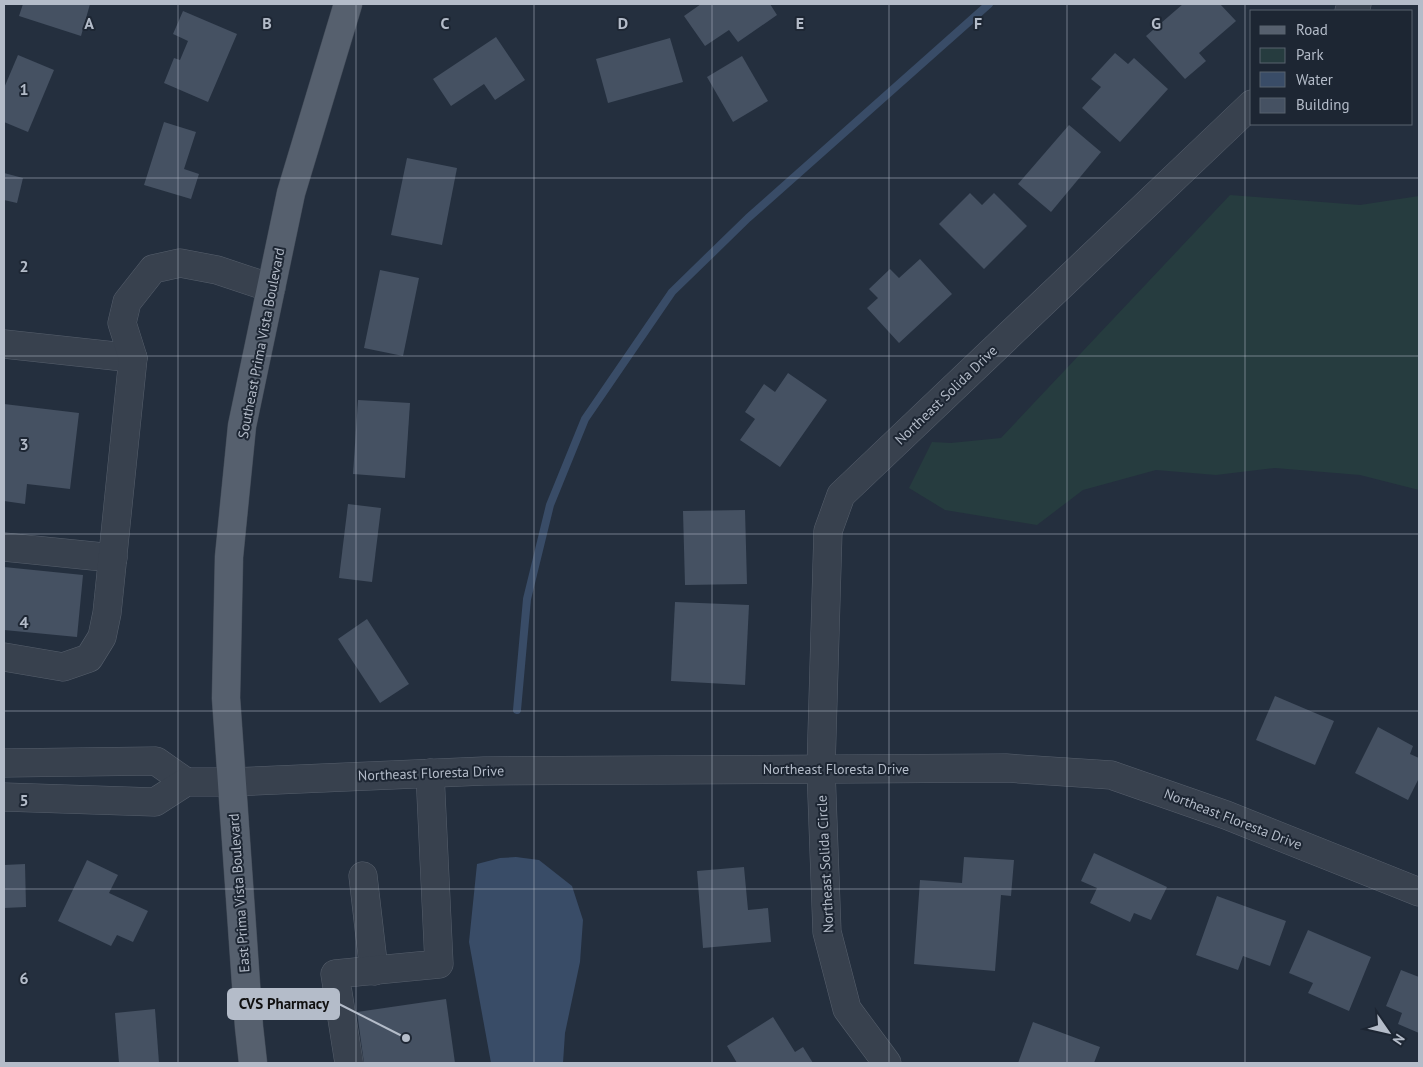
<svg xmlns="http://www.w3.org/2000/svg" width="1423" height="1067" viewBox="0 0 1423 1067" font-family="'PT Sans',sans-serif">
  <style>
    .green { fill: #263c3f }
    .water { fill: #394c67 }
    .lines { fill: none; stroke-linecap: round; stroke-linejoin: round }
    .stream { stroke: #394c67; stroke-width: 8 }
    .building { fill: #455162 }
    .minor-casing { stroke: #565f6c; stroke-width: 29 }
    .major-casing { stroke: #414a57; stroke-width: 29 }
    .minor { stroke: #38414e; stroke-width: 28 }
    .major { stroke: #56606e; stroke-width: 28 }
    .grid { fill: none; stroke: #b4bcc9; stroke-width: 1; stroke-opacity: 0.55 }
    .labels { text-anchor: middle; stroke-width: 4; stroke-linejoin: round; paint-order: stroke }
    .street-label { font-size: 14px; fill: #b4bcc9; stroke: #1d2633 }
    .grid-label { font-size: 16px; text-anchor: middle; font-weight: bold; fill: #b4bcc9; stroke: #1d2633; stroke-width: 4; stroke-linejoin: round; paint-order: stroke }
    .leader { fill: none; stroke: #b4bcc9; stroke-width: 2 }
    .callout-dot { fill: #b4bcc9; stroke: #1d2633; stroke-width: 2 }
    .callout { fill: #b4bcc9; stroke: #b4bcc9; stroke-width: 2 }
    .callout-label { font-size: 15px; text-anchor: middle; font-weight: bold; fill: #111 }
  </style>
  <rect width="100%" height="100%" fill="#242f3e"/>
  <polygon class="green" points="1230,195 1360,205 1419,196 1419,490 1360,475 1275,468 1216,475 1156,470 1083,490 1037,525 945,510 909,488 932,442 951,443 1001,438"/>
  <polygon class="water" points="516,857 539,860 572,886 583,920 580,962 565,1033 563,1063 491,1063 469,942 477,864 500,858"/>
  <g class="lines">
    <polyline class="stream" points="517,710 527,599 550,505 585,419 672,292 748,218 989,4"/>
  </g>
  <g class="building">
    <polygon points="23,4 90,4 81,36 19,16"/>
    <polygon points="701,4 770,4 777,15 738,42 729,30 705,46 684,16"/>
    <polygon points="1183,4 1220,4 1236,21 1199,53 1206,61 1185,79 1146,36"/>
    <polygon points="183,11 237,34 208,102 164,83 174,58 180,60 188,41 173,34"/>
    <polygon points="496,37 525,80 495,100 484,84 451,106 433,79"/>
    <polygon points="670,38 683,82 608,103 596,59"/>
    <polygon points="1115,53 1128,64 1134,58 1168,89 1120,142 1082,108 1101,87 1091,79"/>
    <polygon points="18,55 54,70 28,132 4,122 4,88"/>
    <polygon points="742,56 768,101 733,122 707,77"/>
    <polygon points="164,122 196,132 184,169 199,174 191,199 144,185"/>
    <polygon points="1069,125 1101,152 1051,212 1018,184"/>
    <polygon points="407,158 457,168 442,245 391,235"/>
    <polygon points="4,173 23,178 17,203 4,200"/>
    <polygon points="970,193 982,205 994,193 1027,226 984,269 939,224"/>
    <polygon points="920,259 952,294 899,343 867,308 878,298 869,289 890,269 899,278"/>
    <polygon points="380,270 419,278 403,356 364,348"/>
    <polygon points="788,373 827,400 780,467 740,440 755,419 745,412 764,384 775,392"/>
    <polygon points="358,400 410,403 405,478 353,474"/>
    <polygon points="4,404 79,413 70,489 27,484 25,504 4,501"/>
    <polygon points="348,504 381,508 372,582 339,578"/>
    <polygon points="745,510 747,584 685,585 683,511"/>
    <polygon points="4,567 83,575 77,637 4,630"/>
    <polygon points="675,602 749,605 745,685 671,681"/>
    <polygon points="367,619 409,684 380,703 338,639"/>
    <polygon points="1275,696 1334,721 1315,765 1256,740"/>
    <polygon points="1378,727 1413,746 1410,754 1419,758 1419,778 1408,800 1355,773"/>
    <polygon points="1094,853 1167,887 1151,920 1134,913 1130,922 1090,903 1097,888 1081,881"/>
    <polygon points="964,857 1014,860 1011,896 1001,895 995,971 914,964 920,880 962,883"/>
    <polygon points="87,860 118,875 109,893 148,911 133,942 117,935 111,946 58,921"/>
    <polygon points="25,864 26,907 4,908 4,865"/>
    <polygon points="744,867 748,910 768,908 771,942 703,948 697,871"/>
    <polygon points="1217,896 1286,921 1270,966 1243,956 1238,970 1196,955"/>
    <polygon points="1308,930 1371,957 1349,1011 1308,993 1313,983 1289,973"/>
    <polygon points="1401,970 1419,977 1419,1033 1398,1024 1402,1013 1386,1006"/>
    <polygon points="446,999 455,1063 364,1063 357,1012"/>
    <polygon points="155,1009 159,1063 119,1063 115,1013"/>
    <polygon points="773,1017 795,1052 803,1047 813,1063 737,1063 727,1046"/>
    <polygon points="1033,1022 1100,1047 1094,1063 1018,1063"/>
  </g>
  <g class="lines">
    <defs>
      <g id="minor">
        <polyline points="1349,11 1357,4"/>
        <polyline points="4,344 133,358"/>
        <polyline points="4,547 113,558"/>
        <polyline points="4,657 63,667 89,658 102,637 107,613 133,358 122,323 127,302 153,269 180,263 217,270 271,288"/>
        <polyline points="4,763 156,761 186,782"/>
        <polyline points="4,797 155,802 186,782 231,782 484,771 1006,768 1111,775 1226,815 1419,892"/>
        <polyline points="363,876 374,971"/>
        <polyline points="349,1063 335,974 439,964 430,773"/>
        <polyline points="887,1063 847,1009 827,932 821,769 828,531 841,495 1252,104"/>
      </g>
      <polyline id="major" points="253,1063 249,1027 226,698 229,557 242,426 291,193 348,4"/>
    </defs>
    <use href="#minor" class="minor-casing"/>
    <use href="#major" class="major-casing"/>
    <use href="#minor" class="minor"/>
    <use href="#major" class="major"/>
  </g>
  <path class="grid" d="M 178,4 L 178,1063M 356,4 L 356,1063M 534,4 L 534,1063M 712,4 L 712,1063M 889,4 L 889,1063M 1067,4 L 1067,1063M 1245,4 L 1245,1063M 4,178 L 1419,178M 4,356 L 1419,356M 4,534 L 1419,534M 4,711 L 1419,711M 4,889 L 1419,889"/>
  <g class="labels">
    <g class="street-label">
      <text transform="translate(261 343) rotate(-79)" y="5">Southeast Prima Vista Boulevard</text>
      <text transform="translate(946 395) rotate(-44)" y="5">Northeast Solida Drive</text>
      <text x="836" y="774">Northeast Floresta Drive</text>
      <text transform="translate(431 773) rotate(-2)" y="5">Northeast Floresta Drive</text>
      <text transform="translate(1233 819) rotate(21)" y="5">Northeast Floresta Drive</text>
      <text transform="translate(825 864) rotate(-93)" y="5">Northeast Solida Circle</text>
      <text transform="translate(239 893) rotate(-94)" y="5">East Prima Vista Boulevard</text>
    </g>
  </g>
  <g class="grid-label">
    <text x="89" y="29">A</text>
    <text x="267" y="29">B</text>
    <text x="445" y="29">C</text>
    <text x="623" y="29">D</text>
    <text x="800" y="29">E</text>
    <text x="978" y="29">F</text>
    <text x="1156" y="29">G</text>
    <text x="24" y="95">1</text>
    <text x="24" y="272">2</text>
    <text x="24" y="450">3</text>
    <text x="24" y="628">4</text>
    <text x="24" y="806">5</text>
    <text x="24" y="984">6</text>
  </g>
  <path class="leader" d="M406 1038L339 1004"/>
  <circle class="callout-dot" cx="406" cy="1038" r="5"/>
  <rect class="callout" x="228" y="989" width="111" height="30" rx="5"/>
  <g class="callout-label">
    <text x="284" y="1009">CVS Pharmacy</text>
  </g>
  <rect width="1423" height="1067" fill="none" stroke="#b4bcc9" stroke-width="10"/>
  <rect x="1250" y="10" width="162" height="115" fill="#1d2633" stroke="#59626f"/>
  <rect x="1260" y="26" width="25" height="8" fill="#56606e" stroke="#59626f"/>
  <text x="1296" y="35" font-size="15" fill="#b4bcc9">Road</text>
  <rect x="1260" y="48" width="25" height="15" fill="#263c3f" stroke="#59626f"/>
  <text x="1296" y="60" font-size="15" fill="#b4bcc9">Park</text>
  <rect x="1260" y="72" width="25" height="15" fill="#394c67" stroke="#59626f"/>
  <text x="1296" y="85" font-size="15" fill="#b4bcc9">Water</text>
  <rect x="1260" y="98" width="25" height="15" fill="#455162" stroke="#59626f"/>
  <text x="1296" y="110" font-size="15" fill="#b4bcc9">Building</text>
  <g transform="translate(1388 1032) rotate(124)" stroke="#1d2633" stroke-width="4" paint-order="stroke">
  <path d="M0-4L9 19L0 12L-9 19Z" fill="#b4bcc9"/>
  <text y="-8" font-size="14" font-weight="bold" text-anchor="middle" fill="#b4bcc9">N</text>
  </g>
</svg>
